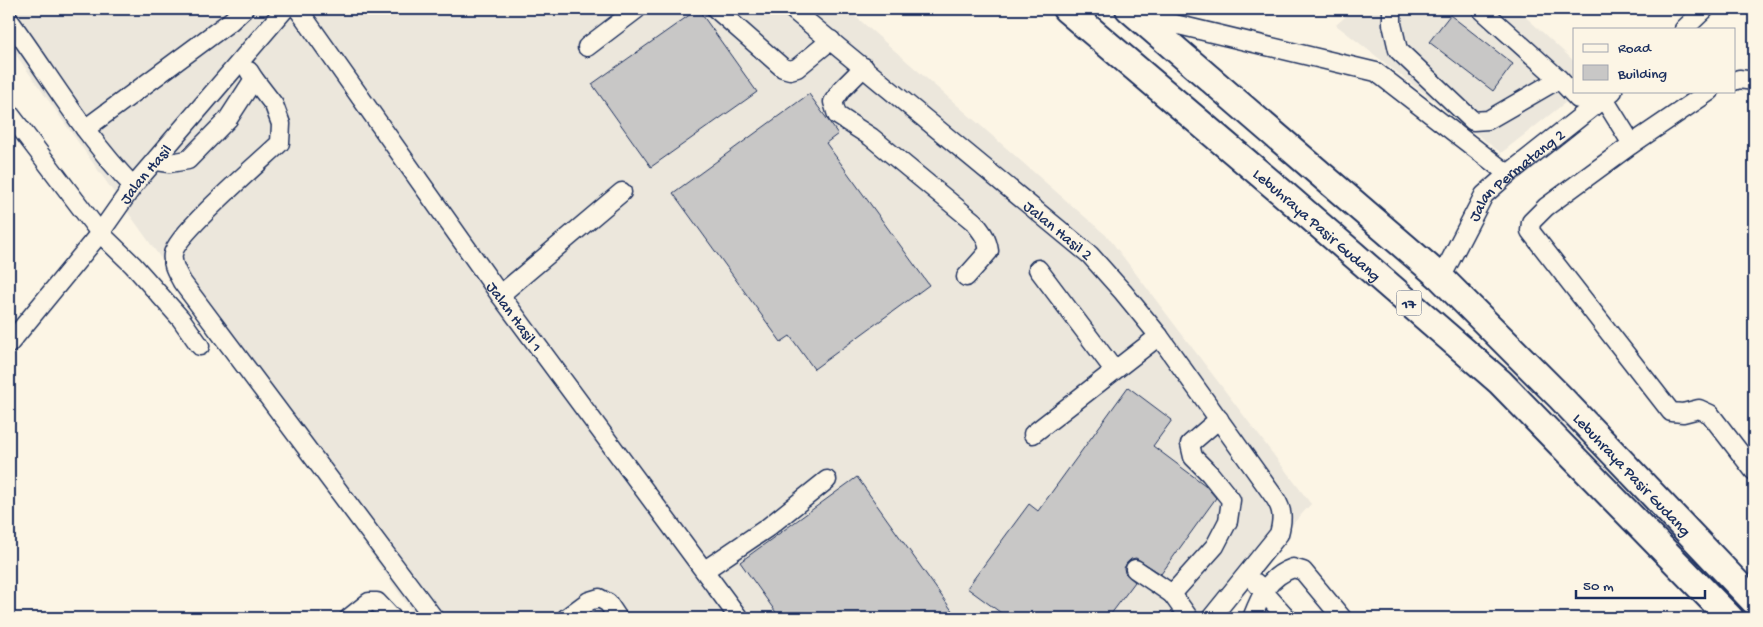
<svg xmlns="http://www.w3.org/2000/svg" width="1763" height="627" viewBox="0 0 1763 627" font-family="'Gochi Hand',sans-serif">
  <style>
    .built { fill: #ece7dc }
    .building { fill: #c8c7c6; stroke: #1b2f5e }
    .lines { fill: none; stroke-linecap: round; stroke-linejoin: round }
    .minor-casing { stroke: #1b2f5e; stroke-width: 21 }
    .highway-casing { stroke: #1b2f5e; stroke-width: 30 }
    .minor { stroke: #fcf5e5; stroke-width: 18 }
    .highway { stroke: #fcf5e5; stroke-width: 26 }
    .labels { text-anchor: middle; stroke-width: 4; stroke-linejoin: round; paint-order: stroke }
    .shield { fill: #fcf5e5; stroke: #5e6a86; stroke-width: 1 }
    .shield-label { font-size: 15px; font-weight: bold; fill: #1b2f5e }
    .street-label { font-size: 16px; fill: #1b2f5e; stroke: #fcf5e5 }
  </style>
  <rect width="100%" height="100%" fill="#fcf5e5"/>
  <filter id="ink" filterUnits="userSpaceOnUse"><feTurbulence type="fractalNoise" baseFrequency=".02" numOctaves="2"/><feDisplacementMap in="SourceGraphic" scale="10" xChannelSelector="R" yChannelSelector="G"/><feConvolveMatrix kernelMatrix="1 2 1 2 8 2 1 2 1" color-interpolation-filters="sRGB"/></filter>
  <g filter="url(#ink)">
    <g class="built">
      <polygon points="9,9 847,9 1108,237 1311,504 1247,574 1211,618 417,618 9,45"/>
      <polygon points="1354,9 1517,9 1574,61 1574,91 1580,91 1501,153 1336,25"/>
    </g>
    <g class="building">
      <polygon points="698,9 757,92 651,167 592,84"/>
      <polygon points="1450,15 1513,64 1493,91 1429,42"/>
      <polygon points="809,94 838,134 826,143 929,285 814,369 790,336 781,342 673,193"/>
      <polygon points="1128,387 1172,420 1153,446 1205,485 1216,498 1161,574 1136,558 1131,559 1127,563 1124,568 1125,573 1135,582 1108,618 1008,618 967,588 1029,504 1038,511"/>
      <polygon points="857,477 953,612 944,618 780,618 740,562"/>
    </g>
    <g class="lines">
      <defs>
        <g id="minor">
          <path id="s1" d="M 298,9 L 500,295 L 739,618"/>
          <polyline points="716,9 783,68 790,70 797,68 831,40"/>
          <path id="s2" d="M 792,9 L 1090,255 L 1123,292 L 1159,336 L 1275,498 C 1283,510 1283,519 1279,534 L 1211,618"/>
          <polyline points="1392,9 1392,24 1398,50 1473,121 1488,120 1559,79"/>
          <polyline points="1481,9 1559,79 1578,99 1604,99 1632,144"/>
          <polyline points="1141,16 1376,72 1508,174"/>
          <path d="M 9,20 C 50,76 85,137 133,186"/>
          <polyline points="1684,29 1705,9"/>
          <polyline points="587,47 637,9"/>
          <path d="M 864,67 L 842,89 L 833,102 L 837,115 L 871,137 L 974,222 C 982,232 987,238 989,251 L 966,277"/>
          <path d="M 254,79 L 274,105 L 281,124 L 280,143 C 261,161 176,234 173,254 C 171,264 178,274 182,282 L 433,617"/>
          <polyline points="1734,81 1739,79 1754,81"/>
          <polyline points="1710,91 1632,144 1546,207 1531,222 1530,231 1671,412 1683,413 1699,409 1710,414 1754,471"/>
          <polyline points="9,113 100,233 133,265 181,319 200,346"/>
          <polyline points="85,129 231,21 244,9"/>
          <polyline points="157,161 170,163 188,160 228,119 254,79 249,71"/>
          <polyline points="1038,269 1114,370"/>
          <path id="s3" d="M 1441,278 L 1484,195 L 1508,174 L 1613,91"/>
          <polyline points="500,295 622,192"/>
          <path id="s4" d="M 9,344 L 100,233 L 133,186 L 285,9"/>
          <polyline points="1033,434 1159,336"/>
          <polyline points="1135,569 1172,594 1215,546 1228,521 1231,500 1210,474 1193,457 1190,444 1219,419"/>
          <polyline points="705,570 767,528 827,480"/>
          <polyline points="1256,583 1287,618"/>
          <polyline points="1172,594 1189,618"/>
          <polyline points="349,618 369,602 377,602 392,618"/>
          <polyline points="566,618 589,601 599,598 608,603 618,618"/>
          <path d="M 1252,618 C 1261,595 1268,577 1293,568 L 1303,571 L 1342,618"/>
        </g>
        <g id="highway">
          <path id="s5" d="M 1066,9 L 1285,195 L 1500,382 L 1730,618"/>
          <path id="s6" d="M 1129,9 L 1441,278 L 1560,397 L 1754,601"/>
        </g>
      </defs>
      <use href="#minor" class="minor-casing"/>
      <use href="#highway" class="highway-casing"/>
      <use href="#minor" class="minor"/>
      <use href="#highway" class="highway"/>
    </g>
  </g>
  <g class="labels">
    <rect class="shield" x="1396.5" y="290.5" width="25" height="25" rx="4"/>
    <g class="shield-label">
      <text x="1409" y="308">17</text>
    </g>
    <g class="street-label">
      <text dy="6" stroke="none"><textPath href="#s4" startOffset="218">Jalan Hasil</textPath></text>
      <text dy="6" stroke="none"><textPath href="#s3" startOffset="130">Jalan Permatang 2</textPath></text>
      <text dy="6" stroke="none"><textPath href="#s5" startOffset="331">Lebuhraya Pasir Gudang</textPath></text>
      <text dy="6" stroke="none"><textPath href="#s2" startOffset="346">Jalan Hasil 2</textPath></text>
      <text dy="6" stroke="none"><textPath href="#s1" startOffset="376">Jalan Hasil 1</textPath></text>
      <text dy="6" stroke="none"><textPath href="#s6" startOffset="686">Lebuhraya Pasir Gudang</textPath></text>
    </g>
  </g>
  <rect width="1763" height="627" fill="none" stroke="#fcf5e5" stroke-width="30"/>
  <rect x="15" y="15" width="1733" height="597" fill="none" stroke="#1b2f5e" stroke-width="2" filter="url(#ink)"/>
  <rect x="1573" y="28" width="162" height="65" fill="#fcf5e5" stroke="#a2a6af"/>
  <rect x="1583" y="44" width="25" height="8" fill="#fcf5e5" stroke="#a2a6af"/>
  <text x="1618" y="52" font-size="15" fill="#1b2f5e">Road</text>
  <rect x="1583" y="65" width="25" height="15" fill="#c8c7c6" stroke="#a2a6af"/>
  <text x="1618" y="78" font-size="15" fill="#1b2f5e">Building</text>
  <path d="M1576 590v8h129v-8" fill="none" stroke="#1b2f5e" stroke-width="2.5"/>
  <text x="1583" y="590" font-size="15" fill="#1b2f5e" stroke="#fcf5e5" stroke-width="4" paint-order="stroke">50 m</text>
</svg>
